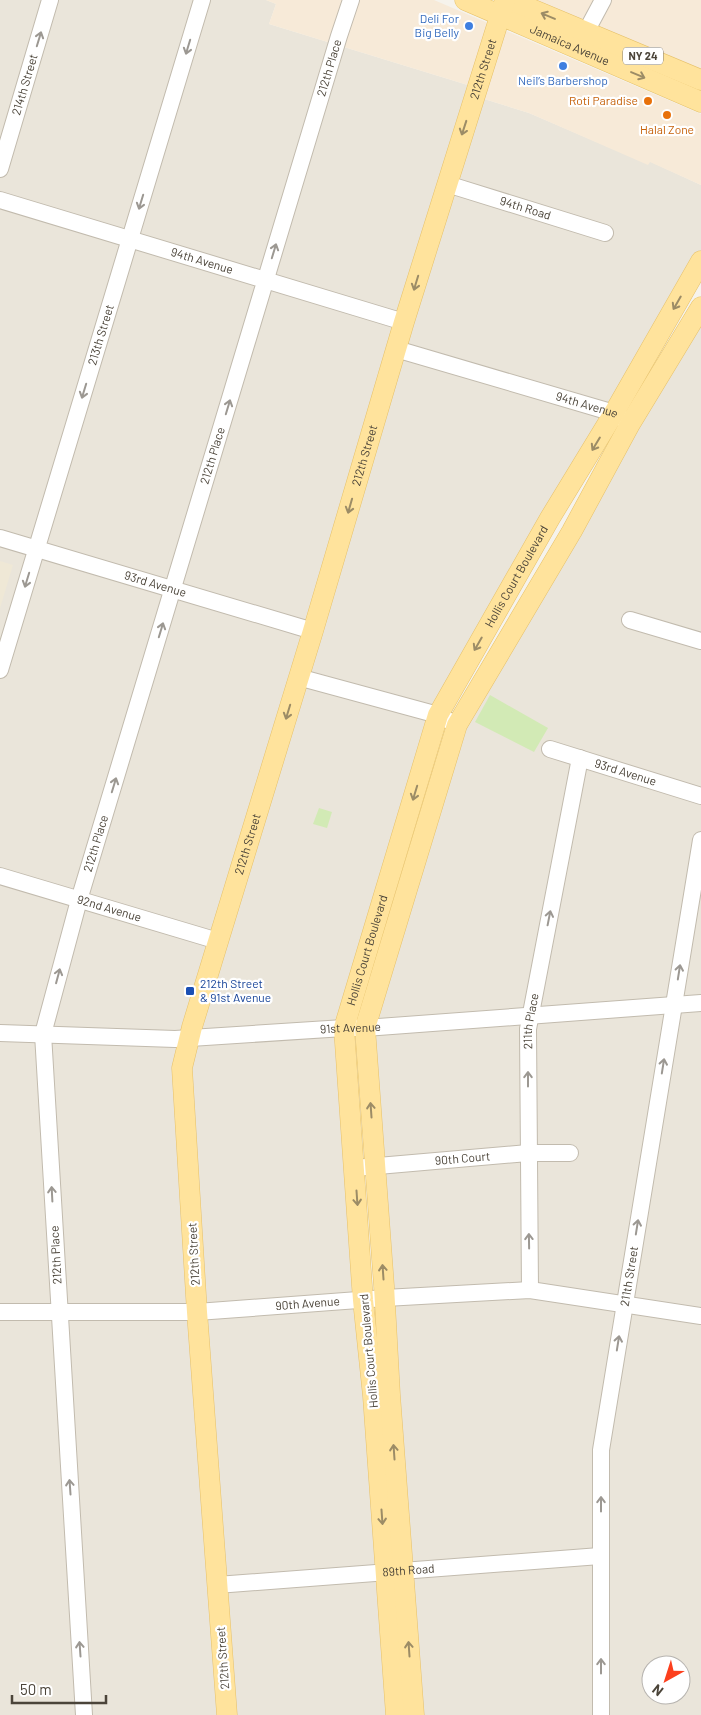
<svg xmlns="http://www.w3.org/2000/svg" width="701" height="1715" viewBox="0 0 701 1715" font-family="Barlow,sans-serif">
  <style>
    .residential { fill: #eae5da; fill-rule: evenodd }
    .commercial { fill: #f7ead8 }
    .education { fill: #efe8d6 }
    .green { fill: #d2eab5 }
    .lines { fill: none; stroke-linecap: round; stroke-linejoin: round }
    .minor-casing { stroke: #c2bbae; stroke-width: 18 }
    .major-casing { stroke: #e6c16a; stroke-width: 21 }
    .minor { stroke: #fff; stroke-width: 16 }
    .major { stroke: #ffe39c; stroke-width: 20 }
    .oneway { stroke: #9c8c66 }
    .oneway2 { stroke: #9c9892 }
    .shop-dot { fill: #3f7fe0; stroke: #fff; stroke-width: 2 }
    .food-dot { fill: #e8710a; stroke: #fff; stroke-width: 2 }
    .transit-dot { fill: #1a4fb4; stroke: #fff; stroke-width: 2 }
    .labels { text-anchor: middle; stroke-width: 4.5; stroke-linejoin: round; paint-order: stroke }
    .shield { fill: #fff; stroke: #817c74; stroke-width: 1 }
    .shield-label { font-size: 11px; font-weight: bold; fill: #4b4439 }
    .shop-label { font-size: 12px; fill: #366cbe; stroke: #fff; text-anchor: end }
    .street-label { font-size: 12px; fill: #4b4439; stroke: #fff }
    .food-label { font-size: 12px; fill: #c56008; stroke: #fff; text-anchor: end }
    .transit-label { font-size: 12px; fill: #164399; stroke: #fff; text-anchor: start }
  </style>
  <rect width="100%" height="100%" fill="#f6f3ec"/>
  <g class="residential">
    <polygon points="0,0 266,0 276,4 269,24 484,90 481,98 529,113 648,164 649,161 701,185 701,253 437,701 341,1019 389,1715 0,1715"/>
    <path d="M 701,321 L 701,1715 L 422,1715 L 375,1052 L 375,1019 L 461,731 ZM 651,1665 L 681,1665 L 681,1695 L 651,1695 Z"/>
  </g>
  <g class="commercial">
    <polygon points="266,0 434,0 701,114 701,185 650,162 648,165 529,113 481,98 484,90 269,24 276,4"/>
    <polygon points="535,0 701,0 701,70"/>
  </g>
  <polygon class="education" points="0,561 13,565 0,608"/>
  <g class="green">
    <polygon points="490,695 548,728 534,752 475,722"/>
    <polygon points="319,808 332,812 327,828 313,824"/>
  </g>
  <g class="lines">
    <defs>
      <g id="minor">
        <polyline points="580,43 603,0"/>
        <path id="s1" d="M 0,169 L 50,0"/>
        <path id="s2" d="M 447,184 L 605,233"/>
        <path id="s3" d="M 0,200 L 404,322"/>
        <path id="s4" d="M 396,349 L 614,413 L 624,420"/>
        <path id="s5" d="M 0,538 L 313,631"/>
        <polyline points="630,620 701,641"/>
        <path id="s6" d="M 0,670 L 202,0"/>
        <polyline points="298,677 438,715 457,725"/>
        <path id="s7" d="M 550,749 L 701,796"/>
        <path id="s8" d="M 0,876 L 218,941"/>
        <path id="s9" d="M 0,1033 L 175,1039 L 344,1028 L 365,1028 L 701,1003"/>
        <path id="s10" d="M 355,1168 L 528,1153 L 570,1153"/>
        <path id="s11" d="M 530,1290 L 528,1029 L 580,758"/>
        <path id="s12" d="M 0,1312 L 197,1312 L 385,1298 L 530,1290 L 701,1316"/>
        <path id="s13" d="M 217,1585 L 600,1556"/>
        <path id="s14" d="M 84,1715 L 43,1034 L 79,900 L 339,36 L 351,0"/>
        <path id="s15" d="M 601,1715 L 601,1450 L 701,840"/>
      </g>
      <g id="major">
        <path id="s16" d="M 465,0 L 701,102"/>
        <polyline points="510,0 701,80"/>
        <path id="s17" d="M 227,1715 L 197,1312 L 182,1068 L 192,1027 L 313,631 L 404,322 L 505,0"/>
        <path id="s18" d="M 396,1715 L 373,1396 L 363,1300 L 344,1028 L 438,715 L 550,518 L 614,413 L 701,261"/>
        <polyline points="414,1715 390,1395 384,1286 365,1028 457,725 572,531 630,424 701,307"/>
      </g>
    </defs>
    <use href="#minor" class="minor-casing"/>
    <use href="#major" class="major-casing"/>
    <use href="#minor" class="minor"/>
    <use href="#major" class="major"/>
  </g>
  <defs><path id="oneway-shaft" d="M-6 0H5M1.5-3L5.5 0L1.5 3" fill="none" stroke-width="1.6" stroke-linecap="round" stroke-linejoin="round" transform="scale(1.25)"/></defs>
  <g class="oneway">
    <use href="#oneway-shaft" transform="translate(548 16) rotate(-157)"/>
    <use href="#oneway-shaft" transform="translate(638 75) rotate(23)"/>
    <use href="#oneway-shaft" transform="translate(464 128) rotate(108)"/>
    <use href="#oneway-shaft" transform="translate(416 283) rotate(107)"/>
    <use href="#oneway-shaft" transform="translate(677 303) rotate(120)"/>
    <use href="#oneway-shaft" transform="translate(596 444) rotate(121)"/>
    <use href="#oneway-shaft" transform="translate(350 506) rotate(106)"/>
    <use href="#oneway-shaft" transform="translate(478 644) rotate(120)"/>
    <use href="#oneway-shaft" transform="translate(288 712) rotate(107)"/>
    <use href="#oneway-shaft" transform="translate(415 793) rotate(107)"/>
    <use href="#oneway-shaft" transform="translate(371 1110) rotate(-94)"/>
    <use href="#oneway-shaft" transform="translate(357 1198) rotate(86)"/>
    <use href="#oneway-shaft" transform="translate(383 1272) rotate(-94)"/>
    <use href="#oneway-shaft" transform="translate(394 1452) rotate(-94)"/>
    <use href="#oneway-shaft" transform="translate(382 1517) rotate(86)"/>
    <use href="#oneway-shaft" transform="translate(409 1649) rotate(-94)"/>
  </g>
  <g class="oneway2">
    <use href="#oneway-shaft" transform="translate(39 39) rotate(-73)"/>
    <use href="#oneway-shaft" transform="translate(188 47) rotate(107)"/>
    <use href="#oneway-shaft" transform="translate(141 202) rotate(107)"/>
    <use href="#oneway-shaft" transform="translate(274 251) rotate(-73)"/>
    <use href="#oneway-shaft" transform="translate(84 391) rotate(107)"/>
    <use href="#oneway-shaft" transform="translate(228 407) rotate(-73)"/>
    <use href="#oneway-shaft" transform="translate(27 580) rotate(107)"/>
    <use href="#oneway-shaft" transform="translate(161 630) rotate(-73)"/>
    <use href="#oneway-shaft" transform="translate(114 785) rotate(-73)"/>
    <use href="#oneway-shaft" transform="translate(549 918) rotate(-79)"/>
    <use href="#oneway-shaft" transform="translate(679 972) rotate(-81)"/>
    <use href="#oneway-shaft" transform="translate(58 976) rotate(-75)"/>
    <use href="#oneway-shaft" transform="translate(663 1066) rotate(-81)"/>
    <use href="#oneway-shaft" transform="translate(528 1079) rotate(-90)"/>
    <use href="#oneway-shaft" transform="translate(52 1194) rotate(-93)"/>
    <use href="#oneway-shaft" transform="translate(637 1227) rotate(-81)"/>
    <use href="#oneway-shaft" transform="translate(529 1241) rotate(-91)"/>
    <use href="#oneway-shaft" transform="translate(618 1343) rotate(-81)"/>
    <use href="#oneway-shaft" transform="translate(70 1487) rotate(-94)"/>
    <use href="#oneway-shaft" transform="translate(601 1504) rotate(-90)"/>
    <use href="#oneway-shaft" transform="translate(80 1649) rotate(-94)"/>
    <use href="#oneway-shaft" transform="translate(601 1666) rotate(-90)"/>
  </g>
  <g class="shop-dot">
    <circle cx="469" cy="26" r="5"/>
    <circle cx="563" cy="66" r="5"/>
  </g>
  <g class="food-dot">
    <circle cx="648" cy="101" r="5"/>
    <circle cx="667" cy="115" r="5"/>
  </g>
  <rect class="transit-dot" x="185" y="986" width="10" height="10" rx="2.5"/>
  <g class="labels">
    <rect class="shield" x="623" y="47.5" width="40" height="17" rx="4"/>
    <g class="shield-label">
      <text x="643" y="60">NY 24</text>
    </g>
    <g class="shop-label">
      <text x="459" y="23">Deli For<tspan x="459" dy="14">Big Belly</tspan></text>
      <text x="563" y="85" text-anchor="middle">Neil’s Barbershop</text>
    </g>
    <g class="street-label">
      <text dy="4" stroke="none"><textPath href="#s16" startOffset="114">Jamaica Avenue</textPath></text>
      <text dy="4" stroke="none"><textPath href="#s14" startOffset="1690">212th Place</textPath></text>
      <text dy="4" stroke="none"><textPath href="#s17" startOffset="1692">212th Street</textPath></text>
      <text dy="4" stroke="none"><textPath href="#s1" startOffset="88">214th Street</textPath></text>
      <text dy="4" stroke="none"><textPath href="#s2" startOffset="82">94th Road</textPath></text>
      <text dy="4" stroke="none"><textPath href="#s3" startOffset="211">94th Avenue</textPath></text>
      <text dy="4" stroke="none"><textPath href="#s6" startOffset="350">213th Street</textPath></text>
      <text dy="4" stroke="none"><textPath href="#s4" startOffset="199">94th Avenue</textPath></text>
      <text dy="4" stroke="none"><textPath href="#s14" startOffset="1285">212th Place</textPath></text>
      <text dy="4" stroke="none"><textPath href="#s17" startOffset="1288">212th Street</textPath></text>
      <text dy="4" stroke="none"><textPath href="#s18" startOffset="1175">Hollis Court Boulevard</textPath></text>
      <text dy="4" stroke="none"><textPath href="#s5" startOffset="162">93rd Avenue</textPath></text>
      <text dy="4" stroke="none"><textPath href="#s7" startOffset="79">93rd Avenue</textPath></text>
      <text dy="4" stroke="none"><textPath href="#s14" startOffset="880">212th Place</textPath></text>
      <text dy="4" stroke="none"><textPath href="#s17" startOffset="882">212th Street</textPath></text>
      <text dy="4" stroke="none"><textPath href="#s8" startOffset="114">92nd Avenue</textPath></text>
      <text dy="4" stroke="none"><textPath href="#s18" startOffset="770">Hollis Court Boulevard</textPath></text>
      <text dy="4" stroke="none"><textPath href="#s11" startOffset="269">211th Place</textPath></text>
      <text dy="4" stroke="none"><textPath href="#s9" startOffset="351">91st Avenue</textPath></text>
      <text dy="4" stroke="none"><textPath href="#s10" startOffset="108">90th Court</textPath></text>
      <text transform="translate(194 1254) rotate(-93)" y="4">212th Street</text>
      <text transform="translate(56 1255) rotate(-93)" y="4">212th Place</text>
      <text dy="4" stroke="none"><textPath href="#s15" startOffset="441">211th Street</textPath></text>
      <text dy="4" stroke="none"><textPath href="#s12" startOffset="308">90th Avenue</textPath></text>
      <text transform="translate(369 1351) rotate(-95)" y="4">Hollis Court Boulevard</text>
      <text dy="4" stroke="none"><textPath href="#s13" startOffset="192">89th Road</textPath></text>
      <text transform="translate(223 1658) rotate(-94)" y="4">212th Street</text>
    </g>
    <g class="food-label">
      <text x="638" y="105">Roti Paradise</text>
      <text x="667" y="134" text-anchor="middle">Halal Zone</text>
    </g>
    <g class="transit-label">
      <text x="200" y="988">212th Street<tspan x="200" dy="14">&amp; 91st Avenue</tspan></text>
    </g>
  </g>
  <g transform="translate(666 1680) rotate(219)"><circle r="24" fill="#ffffff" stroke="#b7b4b0"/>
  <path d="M0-4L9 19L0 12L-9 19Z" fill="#fc3f1d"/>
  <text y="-8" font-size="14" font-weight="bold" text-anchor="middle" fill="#4b4439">N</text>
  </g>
  <path d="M12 1695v8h94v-8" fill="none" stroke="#4b4439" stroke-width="2.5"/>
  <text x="20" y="1695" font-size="15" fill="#4b4439" stroke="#ffffff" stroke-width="4" paint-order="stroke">50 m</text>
</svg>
